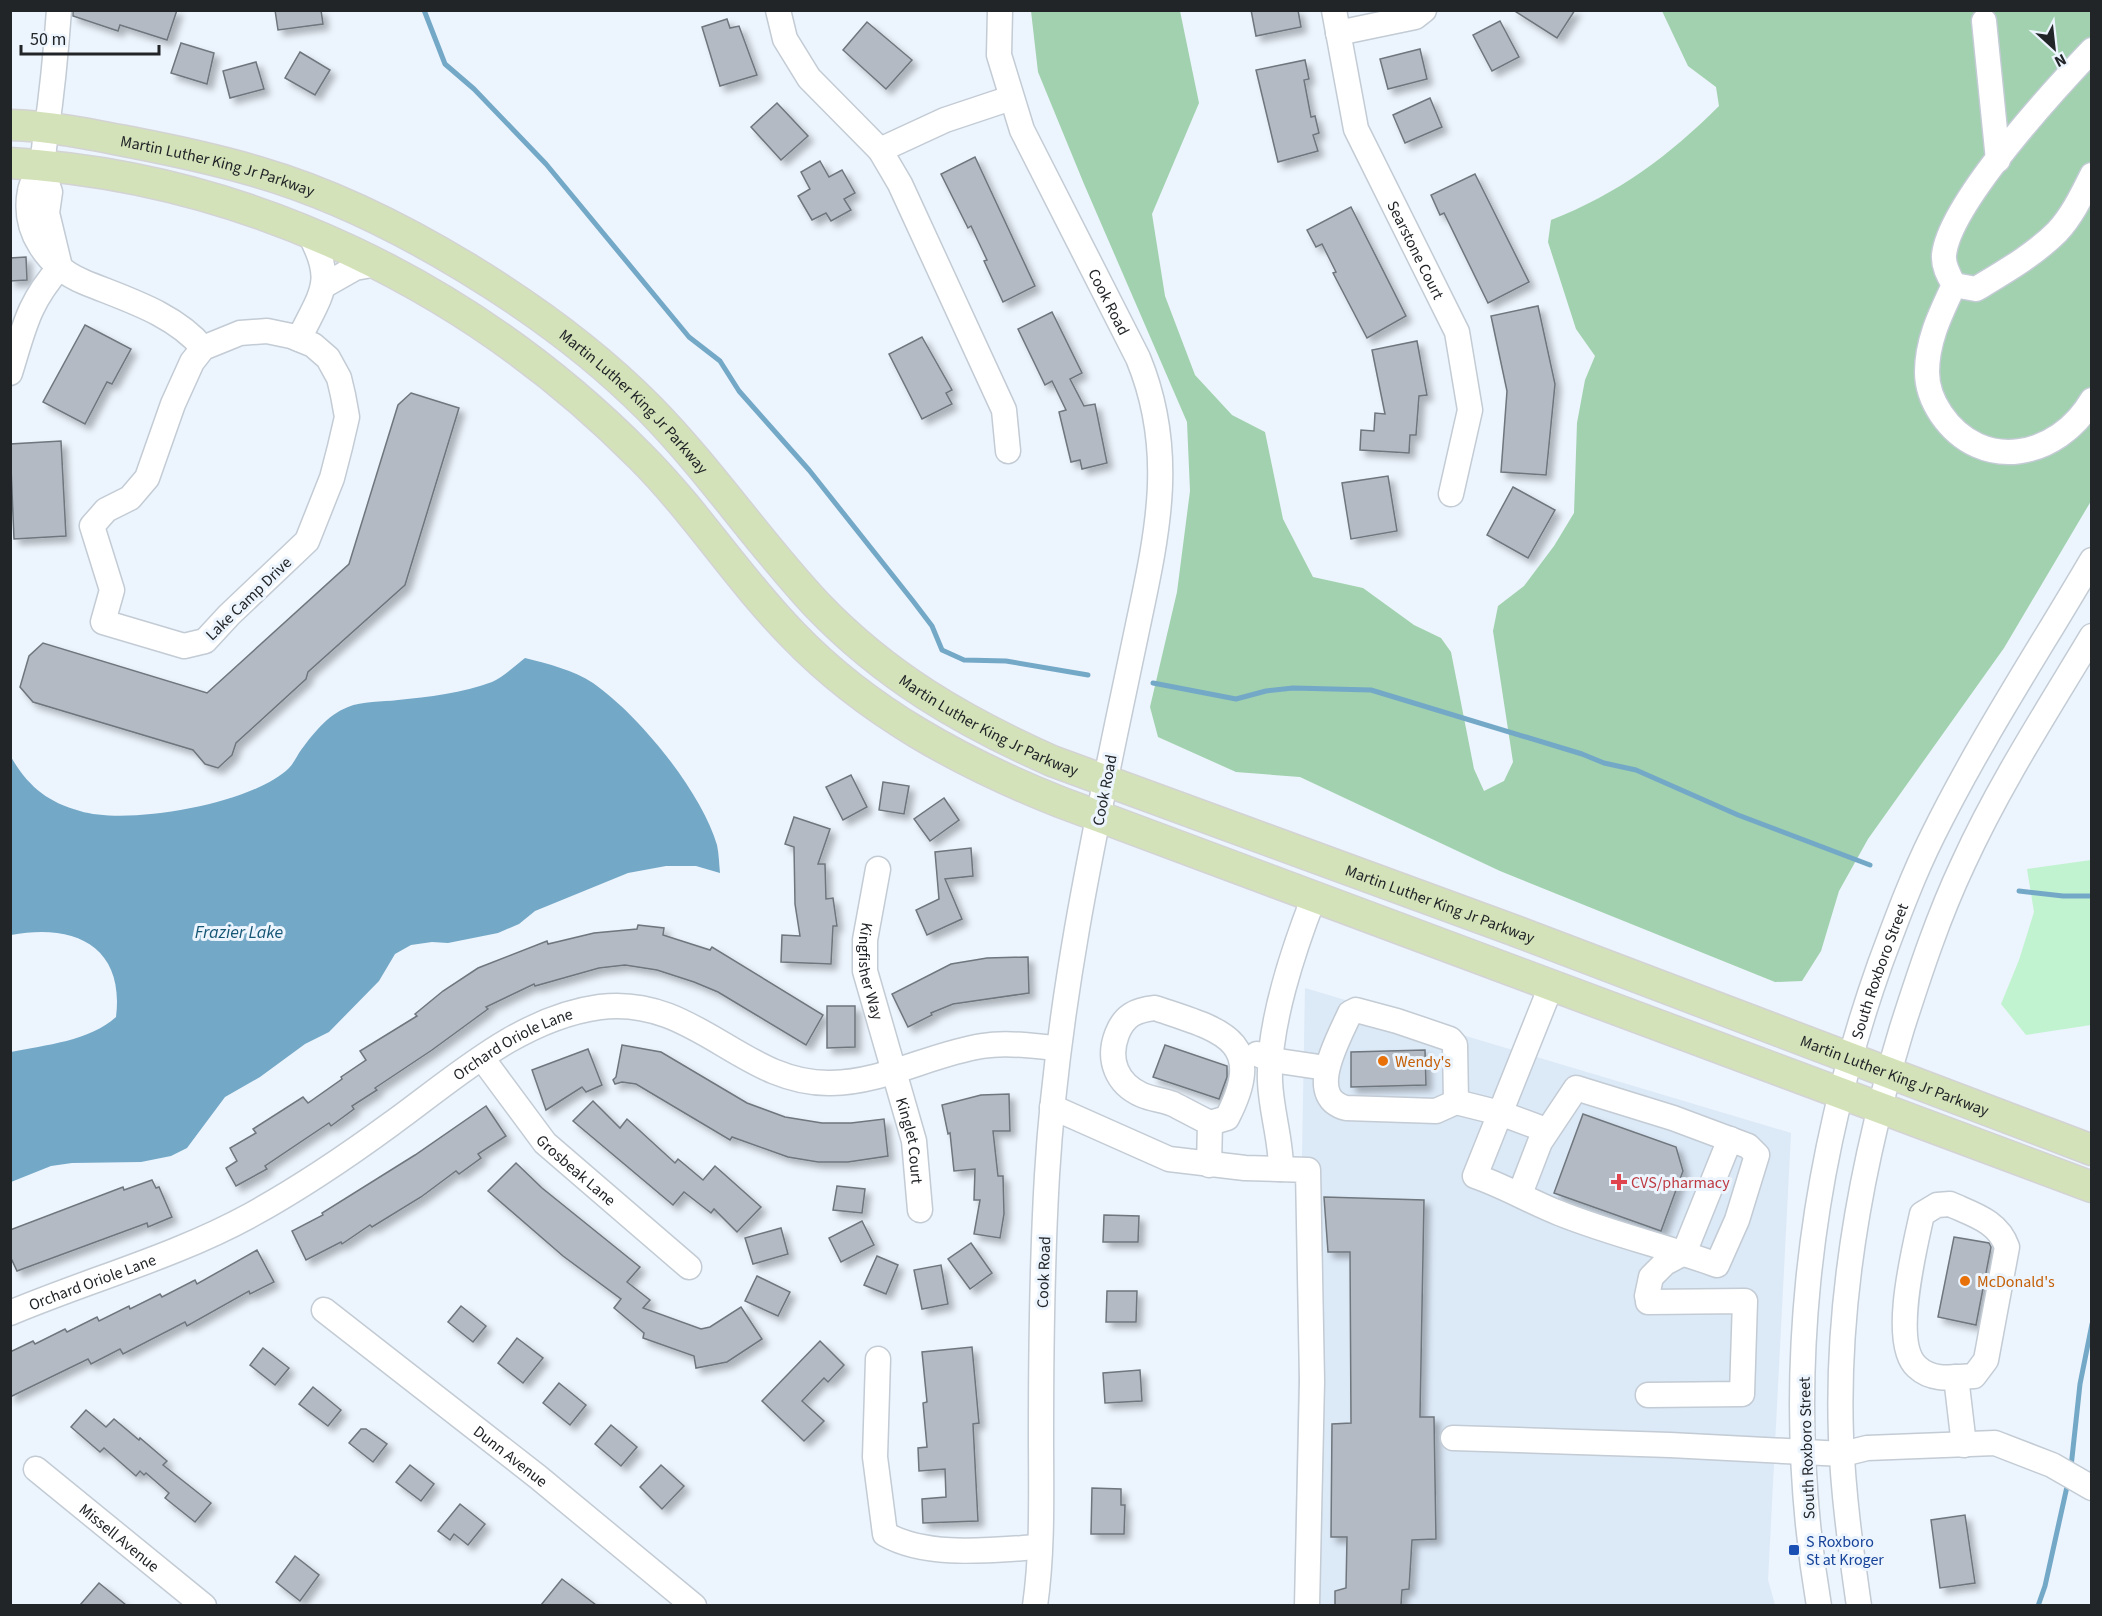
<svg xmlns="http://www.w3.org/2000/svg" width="2102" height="1616" viewBox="0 0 2102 1616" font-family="'Source Sans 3',sans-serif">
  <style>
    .built { fill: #dce9f7 }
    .green { fill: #c2f3d0 }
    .forest { fill: #a1d1ae }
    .water { fill: #74a8c7 }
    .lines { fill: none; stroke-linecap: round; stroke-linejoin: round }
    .stream { stroke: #74a8c7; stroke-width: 5 }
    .building { fill: #b3bac3; stroke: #6f767d; stroke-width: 1.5; filter: url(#shadow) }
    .minor-casing { stroke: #c3cbd4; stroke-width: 27 }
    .major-casing { stroke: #d3d3d4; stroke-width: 33 }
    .minor { stroke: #fff; stroke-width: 24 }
    .major { stroke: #d4e2b9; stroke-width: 30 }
    .food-dot { fill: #e8710a; stroke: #ecf4fd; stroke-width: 2 }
    .health-dot { fill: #e0444e; stroke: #ecf4fd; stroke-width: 2 }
    .transit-dot { fill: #1a4fb4; stroke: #ecf4fd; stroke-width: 2 }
    .labels { text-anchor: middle; stroke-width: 6; stroke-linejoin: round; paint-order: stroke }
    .street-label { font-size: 16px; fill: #222528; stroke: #ecf4fd }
    .food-label { font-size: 16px; fill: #c56008; stroke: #ecf4fd; text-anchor: start }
    .health-label { font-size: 16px; fill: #be3a42; stroke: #ecf4fd; text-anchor: start }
    .transit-label { font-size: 16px; fill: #164399; stroke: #ecf4fd; text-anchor: start }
    .water-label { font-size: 18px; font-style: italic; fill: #155675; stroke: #ecf4fd }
  </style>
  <defs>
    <filter id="shadow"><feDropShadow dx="5.5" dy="5.5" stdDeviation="3" flood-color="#0004"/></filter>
  </defs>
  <rect width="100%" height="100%" fill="#ecf4fd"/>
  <polygon class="built" points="1305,988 1791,1133 1768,1580 1775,1605 1294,1606"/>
  <polygon class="green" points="2091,860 2091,1025 2026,1035 2001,1004 2019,960 2034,912 2027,869"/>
  <path class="forest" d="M 1031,11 L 1180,11 L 1199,103 L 1152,214 L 1165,296 L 1195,375 L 1232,415 L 1265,432 L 1283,519 L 1313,577 L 1363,588 L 1414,625 L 1441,638 L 1451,652 L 1474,769 L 1484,791 L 1504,781 L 1513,762 L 1493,631 L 1498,606 L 1524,586 L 1554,546 L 1574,513 L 1577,423 L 1585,380 L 1595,356 L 1576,329 L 1548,242 L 1551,220 C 1618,194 1669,156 1719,106 L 1716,87 L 1688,66 L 1662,11 L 2091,11 L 2091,501 L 2004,648 L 1868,839 L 1839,891 L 1821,951 L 1802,981 L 1775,982 L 1500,871 L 1300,777 L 1236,772 L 1158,737 L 1150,707 L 1177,592 L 1190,491 L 1187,422 L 1084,184 L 1038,72 Z"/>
  <path class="water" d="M 525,658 C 548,664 574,670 593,683 C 639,715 701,791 717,845 C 719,854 719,864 720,873 L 696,866 L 666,866 L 628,873 L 535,911 L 519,924 L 498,933 L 448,943 L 432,942 L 411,945 L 395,954 L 379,981 L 329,1032 L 305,1044 L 260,1077 L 225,1097 L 187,1148 L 171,1156 L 141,1162 L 72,1163 L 51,1166 L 11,1182 L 11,1052 C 45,1045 90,1041 116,1017 C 125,945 73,923 11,935 L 11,757 C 28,786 47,802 80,811 C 127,826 253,804 289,768 C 293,764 296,758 299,753 C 312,735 327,715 348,707 C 362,701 382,702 398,700 C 428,697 463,693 492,682 C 503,677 515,666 525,658 Z"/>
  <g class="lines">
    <g class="stream">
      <polyline points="424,10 445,64 474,89 546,164 689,337 720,361 739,391 809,470 913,601 932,626 942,650 964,660 1006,661 1088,675"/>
      <polyline points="1153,683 1236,699 1266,691 1293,688 1371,690 1582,754 1604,763 1636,770 1738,815 1870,865"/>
      <polyline points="2019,891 2063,896 2092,896"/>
      <polyline points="2071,1467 2080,1384 2092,1324"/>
      <polyline points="2038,1606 2045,1586 2068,1482"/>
    </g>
  </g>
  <g class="building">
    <polygon points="73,10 177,10 167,40 120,25 118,31 73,16"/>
    <polygon points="275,10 321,10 323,24 278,30"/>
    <polygon points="1251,10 1298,10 1301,27 1256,36"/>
    <polygon points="1513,10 1575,10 1557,38"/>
    <polygon points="727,19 730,28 739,26 757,75 720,86 702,27"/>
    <polygon points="1500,21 1519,57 1492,71 1473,35"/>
    <polygon points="867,22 912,60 886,89 843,50"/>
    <polygon points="181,43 214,53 207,84 171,73"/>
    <polygon points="1420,49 1427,79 1388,89 1380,59"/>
    <polygon points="300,52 330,70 315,95 285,78"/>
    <polygon points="1305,60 1309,79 1304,80 1311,117 1315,116 1319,133 1313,135 1318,151 1278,162 1256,70"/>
    <polygon points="256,62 264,89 230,98 223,71"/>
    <polygon points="1430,98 1442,127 1405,143 1393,115"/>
    <polygon points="777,103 808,136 781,160 751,127"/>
    <polygon points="975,157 1035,286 1003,302 984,261 987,260 971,226 968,228 941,174"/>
    <polygon points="820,161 829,177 842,170 855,193 844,199 851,210 831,221 826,213 812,220 798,196 810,189 801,172"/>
    <polygon points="1475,174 1529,282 1488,303 1444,213 1440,215 1431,195"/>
    <polygon points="1351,207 1406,316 1367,338 1333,273 1336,272 1322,244 1316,247 1307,230"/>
    <polygon points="26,257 27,280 10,281 10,258"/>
    <polygon points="1538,306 1555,384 1546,475 1501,472 1507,391 1491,316"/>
    <polygon points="1052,312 1082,373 1070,379 1084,406 1095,404 1107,463 1082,469 1080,460 1071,462 1059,412 1066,410 1052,381 1045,385 1018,329"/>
    <polygon points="85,325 131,349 112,384 107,382 85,424 43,402"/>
    <polygon points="922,337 952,390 946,393 952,404 922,419 889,354"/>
    <polygon points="1417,341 1427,395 1419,396 1416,435 1410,435 1409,453 1360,450 1361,430 1374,431 1375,413 1385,414 1372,350"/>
    <polygon points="411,393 459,408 405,585 308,672 306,679 236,743 232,755 218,768 205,764 193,750 33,702 20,687 29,656 43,643 207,693 349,564 398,405"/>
    <polygon points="61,441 66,536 14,539 10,444"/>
    <polygon points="1388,476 1397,531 1351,539 1342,483"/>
    <polygon points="1513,487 1555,510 1528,558 1487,535"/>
    <polygon points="851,775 867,807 843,820 826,787"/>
    <polygon points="883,782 909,786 904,814 879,810"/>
    <polygon points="944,798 959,820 930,841 914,819"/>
    <polygon points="794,817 830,829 818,864 825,864 826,899 833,898 837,926 833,926 831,964 781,962 782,935 800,936 795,904 794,847 785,844"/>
    <polygon points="971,848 973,876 945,879 962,919 927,935 916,910 939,899 935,852"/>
    <polygon points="638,925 664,928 663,935 710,950 712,947 823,1015 806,1045 718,992 694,982 657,970 625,965 599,968 535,986 534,984 486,1007 488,1009 432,1050 375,1088 377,1090 352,1106 354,1109 331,1126 329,1123 265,1166 267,1169 236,1186 226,1168 237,1161 230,1148 256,1133 253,1129 303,1097 308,1103 342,1079 341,1077 366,1060 360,1051 417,1016 415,1014 443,991 478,968 547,941 548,944 594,933 637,929"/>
    <polygon points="1028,957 1029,993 953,1004 931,1013 932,1015 908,1027 892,994 951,964 987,958"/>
    <polygon points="827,1006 855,1006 855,1047 827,1048"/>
    <polygon points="622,1045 661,1052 747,1103 785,1117 822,1123 851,1123 884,1119 888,1156 848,1162 818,1162 788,1157 732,1137 730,1140 636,1084 622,1082 615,1084 613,1080 616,1077"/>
    <polygon points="1165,1045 1227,1066 1227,1077 1219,1099 1153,1077"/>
    <polygon points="588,1049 602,1085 586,1092 582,1087 546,1110 532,1070"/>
    <polygon points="1425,1050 1426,1085 1351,1087 1351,1052"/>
    <polygon points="1009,1094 1010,1131 993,1131 998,1176 1003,1176 1004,1214 1000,1238 974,1234 980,1200 974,1200 975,1169 954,1171 950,1133 948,1134 942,1105 981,1095"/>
    <polygon points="593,1101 620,1128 627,1119 675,1163 678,1159 703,1180 715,1166 761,1207 737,1232 714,1209 711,1213 684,1192 673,1205 573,1121"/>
    <polygon points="486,1106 506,1136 478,1154 481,1158 459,1174 456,1171 421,1197 372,1227 370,1225 342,1244 341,1242 306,1260 292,1231 323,1215 322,1213 415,1155"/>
    <polygon points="1583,1114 1676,1147 1683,1171 1661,1231 1554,1193"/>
    <polygon points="516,1163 542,1188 640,1267 627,1282 650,1300 643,1308 701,1329 710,1327 741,1307 762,1339 727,1362 696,1368 694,1356 643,1338 644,1333 614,1308 621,1299 563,1256 488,1191"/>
    <polygon points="152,1180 156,1188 159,1187 172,1217 148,1227 147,1223 17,1271 10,1256 10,1230 123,1187 124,1190"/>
    <polygon points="837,1186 865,1189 862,1213 833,1210"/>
    <polygon points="1324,1197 1424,1200 1420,1417 1434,1417 1436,1539 1412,1540 1409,1589 1402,1590 1401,1605 1335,1605 1335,1591 1346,1588 1347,1537 1331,1537 1332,1424 1351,1423 1350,1252 1328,1252"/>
    <polygon points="1104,1215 1139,1216 1138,1242 1103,1242"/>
    <polygon points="862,1221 874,1245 841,1262 829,1238"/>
    <polygon points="781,1228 788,1254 753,1264 745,1238"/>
    <polygon points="1954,1237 1989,1243 1991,1247 1976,1325 1938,1317"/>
    <polygon points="971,1243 992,1273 970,1289 948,1259"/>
    <polygon points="257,1250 274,1282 250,1294 249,1291 187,1326 185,1322 123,1354 120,1349 91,1364 88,1359 10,1397 10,1352 33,1341 35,1344 65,1329 67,1332 97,1317 99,1321 129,1306 130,1309 160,1294 162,1297 195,1280 197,1284"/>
    <polygon points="877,1256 898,1265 886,1294 864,1285"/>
    <polygon points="941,1265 948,1304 922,1309 914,1270"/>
    <polygon points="757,1276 790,1292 778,1316 745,1301"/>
    <polygon points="1107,1291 1137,1291 1136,1322 1106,1322"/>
    <polygon points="461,1306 486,1326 473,1342 448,1322"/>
    <polygon points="517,1338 543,1358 523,1383 498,1363"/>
    <polygon points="820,1341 844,1365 828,1382 824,1378 802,1401 824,1421 804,1441 762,1401"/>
    <polygon points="972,1347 979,1423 973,1424 978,1521 923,1523 922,1499 946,1497 945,1469 919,1471 918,1448 927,1447 923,1403 927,1402 922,1352"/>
    <polygon points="263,1348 289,1368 275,1385 250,1365"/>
    <polygon points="1140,1370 1142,1401 1105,1403 1103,1373"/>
    <polygon points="559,1383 586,1405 570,1425 543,1403"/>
    <polygon points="313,1387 341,1410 328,1426 299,1404"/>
    <polygon points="86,1410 106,1427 114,1419 139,1440 140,1438 167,1461 163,1465 211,1503 195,1522 165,1498 169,1493 146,1473 144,1475 140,1471 136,1476 104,1448 100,1452 71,1427"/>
    <polygon points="611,1425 637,1447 621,1466 595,1444"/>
    <polygon points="361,1429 366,1429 387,1444 373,1462 349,1443"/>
    <polygon points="410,1465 434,1484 421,1501 396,1482"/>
    <polygon points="661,1465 684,1486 662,1509 640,1487"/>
    <polygon points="1092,1488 1121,1489 1121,1505 1125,1505 1124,1534 1091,1534"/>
    <polygon points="460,1504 485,1524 468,1545 454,1534 450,1540 438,1531"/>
    <polygon points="1965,1515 1975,1583 1940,1588 1931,1520"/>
    <polygon points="295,1556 319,1575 300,1601 276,1582"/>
    <polygon points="562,1579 596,1605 541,1605"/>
    <polygon points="99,1583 126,1605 80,1605"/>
  </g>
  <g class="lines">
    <defs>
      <g id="minor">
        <path d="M 59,10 C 56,52 52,93 46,134 C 44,144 44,156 41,166 C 39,174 31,182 30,191 C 22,231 48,267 84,282 C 125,299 174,313 203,348"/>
        <polyline points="778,10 785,39 809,78 880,150 900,184 1004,410 1008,451"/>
        <path id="s1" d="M 1000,10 L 999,55 L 1022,130 L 1138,358 C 1176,450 1158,531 1138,625 C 1100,807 1058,989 1047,1175 C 1042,1261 1041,1348 1041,1435 C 1041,1490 1043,1550 1035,1606"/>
        <path id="s2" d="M 1334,10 L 1356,129 L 1457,332 L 1470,410 L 1451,494"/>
        <polyline points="1984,21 1998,160"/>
        <polyline points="1338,33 1415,17 1424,10"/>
        <path d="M 2092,50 C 2054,90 1949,204 1944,255 C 1943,266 1949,276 1954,285 C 1941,313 1927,340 1927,372 C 1927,387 1933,402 1941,414 C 1982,474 2058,458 2092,400"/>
        <polyline points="880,150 945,120 1011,98"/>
        <polyline points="41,165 50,192 47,213 60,267"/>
        <polyline points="325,285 355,268 377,264"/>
        <path d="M 1954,285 L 1976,289 C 2004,272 2034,255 2057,232 C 2072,216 2082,195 2092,175"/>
        <polygon points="267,331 291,336 313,345 328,358 339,378 343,395 347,417 340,447 332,478 307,541 229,615 205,641 184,646 103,622 112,590 92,526 106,510 130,498 147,478 173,404 192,362 203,348 240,333"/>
        <path d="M 299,339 C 322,291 336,282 308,231"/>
        <path d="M 10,373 C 24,328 28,303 60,267"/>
        <path id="s3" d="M 878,869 L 865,940 L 865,971 L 914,1141 L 920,1210"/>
        <path d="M 1155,1008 C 1220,1030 1268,1039 1227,1118 L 1210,1123 C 1197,1117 1185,1110 1173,1104 C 1163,1100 1151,1099 1142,1095 C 1117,1084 1107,1060 1117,1034 C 1124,1016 1135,1010 1155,1008 Z"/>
        <polyline points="1257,1054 1272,1060 1326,1068"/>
        <path id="s4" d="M 482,1058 L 545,1143 L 689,1267"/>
        <path d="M 1456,1102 L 1455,1045 L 1450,1039 L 1397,1021 L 1356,1010 L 1350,1013 C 1339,1038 1304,1097 1346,1108 L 1436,1111 L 1456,1102 L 1500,1113 L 1546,1130"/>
        <polyline points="1052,1107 1169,1159 1245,1168 1308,1170 1312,1381 1307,1606"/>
        <polyline points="1209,1165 1210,1123"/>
        <path d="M 1281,1169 C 1281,1139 1271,1111 1270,1081 C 1268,1026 1294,948 1314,897"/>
        <path d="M 1520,1194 L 1540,1142 L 1576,1088 L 1673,1118 L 1748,1146 L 1757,1155 L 1737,1220 L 1717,1265 C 1665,1246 1611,1234 1559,1213 C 1531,1202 1504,1186 1475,1176 L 1551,986"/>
        <path d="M 1950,1204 C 1974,1215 1998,1221 2007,1247 L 1986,1360 L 1974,1376 C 1954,1377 1933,1382 1917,1367 C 1890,1343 1915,1247 1922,1214 L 1937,1205 Z"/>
        <polyline points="1647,1296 1651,1277 1665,1263 1684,1253 1730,1139"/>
        <polyline points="1648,1302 1745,1301 1742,1394 1648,1395"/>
        <path id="s5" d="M 324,1310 L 538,1477 L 694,1606"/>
        <path id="s6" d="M 10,1313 C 91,1279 174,1257 251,1215 C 300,1188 346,1157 391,1124 C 455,1078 519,1018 600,1007 C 695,995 743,1085 831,1083 C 884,1082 931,1054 982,1046 C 1007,1042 1032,1046 1057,1048"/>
        <path d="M 878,1359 L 875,1457 L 885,1534 C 927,1558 990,1550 1038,1547"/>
        <polyline points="1956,1377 1964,1445"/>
        <polyline points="1453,1438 1670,1445 1843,1454 1867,1448 1995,1443 2052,1465 2092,1488"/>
        <path id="s7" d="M 36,1469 L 204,1606"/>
        <path id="s8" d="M 1819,1606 C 1782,1389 1807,1170 1880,964 C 1896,921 1912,877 1933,835 C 1980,740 2038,652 2092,560"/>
        <path d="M 1859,1606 C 1851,1550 1843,1494 1841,1437 C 1836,1298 1862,1160 1902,1028 C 1920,972 1938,917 1963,864 C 1999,785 2047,711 2092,636"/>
      </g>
      <g id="major">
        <path id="s9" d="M 10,125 C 52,126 94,135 135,143 C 176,151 218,160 258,172 C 389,210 553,311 649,408 C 710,470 758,542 817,605 C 885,676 962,721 1052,761 L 1513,930 L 2092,1150"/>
        <path d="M 10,163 C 249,177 474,288 641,457 C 696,512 738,579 793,635 C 867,712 962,763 1060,802 L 2092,1187"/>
      </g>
    </defs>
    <use href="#minor" class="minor-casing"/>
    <use href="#major" class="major-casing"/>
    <use href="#minor" class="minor"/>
    <use href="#major" class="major"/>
  </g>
  <g class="food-dot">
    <circle cx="1383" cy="1061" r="6"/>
    <circle cx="1965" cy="1281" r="6"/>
  </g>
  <path class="health-dot" d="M1616 1173h6v6h6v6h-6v6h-6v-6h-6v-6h6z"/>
  <rect class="transit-dot" x="1788" y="1544" width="12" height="12" rx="3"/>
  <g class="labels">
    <g class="street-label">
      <text dy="6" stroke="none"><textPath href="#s9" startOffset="212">Martin Luther King Jr Parkway</textPath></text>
      <text dy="6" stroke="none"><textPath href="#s2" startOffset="256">Searstone Court</textPath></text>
      <text dy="6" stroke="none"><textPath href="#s1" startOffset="316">Cook Road</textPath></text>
      <text dy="6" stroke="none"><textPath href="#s9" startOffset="698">Martin Luther King Jr Parkway</textPath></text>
      <text transform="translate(248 598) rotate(-44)" y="6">Lake Camp Drive</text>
      <text dy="6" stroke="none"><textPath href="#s9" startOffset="1184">Martin Luther King Jr Parkway</textPath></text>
      <text transform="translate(1104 790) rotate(-79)" y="6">Cook Road</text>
      <text dy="6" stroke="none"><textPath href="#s9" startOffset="1670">Martin Luther King Jr Parkway</textPath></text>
      <text dy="6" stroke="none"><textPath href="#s3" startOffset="104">Kingfisher Way</textPath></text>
      <text dy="6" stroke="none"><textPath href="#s8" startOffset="645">South Roxboro Street</textPath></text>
      <text dy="6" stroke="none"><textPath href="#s6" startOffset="574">Orchard Oriole Lane</textPath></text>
      <text dy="6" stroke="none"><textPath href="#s9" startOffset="2156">Martin Luther King Jr Parkway</textPath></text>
      <text dy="6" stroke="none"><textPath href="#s3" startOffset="279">Kinglet Court</textPath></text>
      <text dy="6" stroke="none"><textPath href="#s4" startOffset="147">Grosbeak Lane</textPath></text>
      <text transform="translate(1043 1272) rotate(-88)" y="6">Cook Road</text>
      <text dy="6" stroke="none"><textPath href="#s6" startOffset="88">Orchard Oriole Lane</textPath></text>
      <text transform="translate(1806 1448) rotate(-92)" y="6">South Roxboro Street</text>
      <text dy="6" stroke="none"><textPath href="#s5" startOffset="237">Dunn Avenue</textPath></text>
      <text dy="6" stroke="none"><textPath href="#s7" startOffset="108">Missell Avenue</textPath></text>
    </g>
    <g class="food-label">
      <text x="1395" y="1067">Wendy's</text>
      <text x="1977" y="1287">McDonald's</text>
    </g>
    <g class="health-label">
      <text x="1631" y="1188">CVS/pharmacy</text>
    </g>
    <g class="transit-label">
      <text x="1806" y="1547">S Roxboro<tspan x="1806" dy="18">St at Kroger</tspan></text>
    </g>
    <g class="water-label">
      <text x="239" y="938">Frazier Lake</text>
    </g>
  </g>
  <rect width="2102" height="1616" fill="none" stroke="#222528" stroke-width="24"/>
  <g transform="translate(2054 48) rotate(153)" stroke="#ecf4fd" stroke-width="4.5" paint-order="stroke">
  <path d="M0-4.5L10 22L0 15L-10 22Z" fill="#222528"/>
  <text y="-9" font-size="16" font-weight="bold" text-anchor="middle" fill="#222528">N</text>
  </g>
  <path d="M21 45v9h138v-9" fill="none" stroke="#222528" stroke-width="3"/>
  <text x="30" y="45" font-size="18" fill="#222528" stroke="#ecf4fd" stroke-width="4.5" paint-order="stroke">50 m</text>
</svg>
